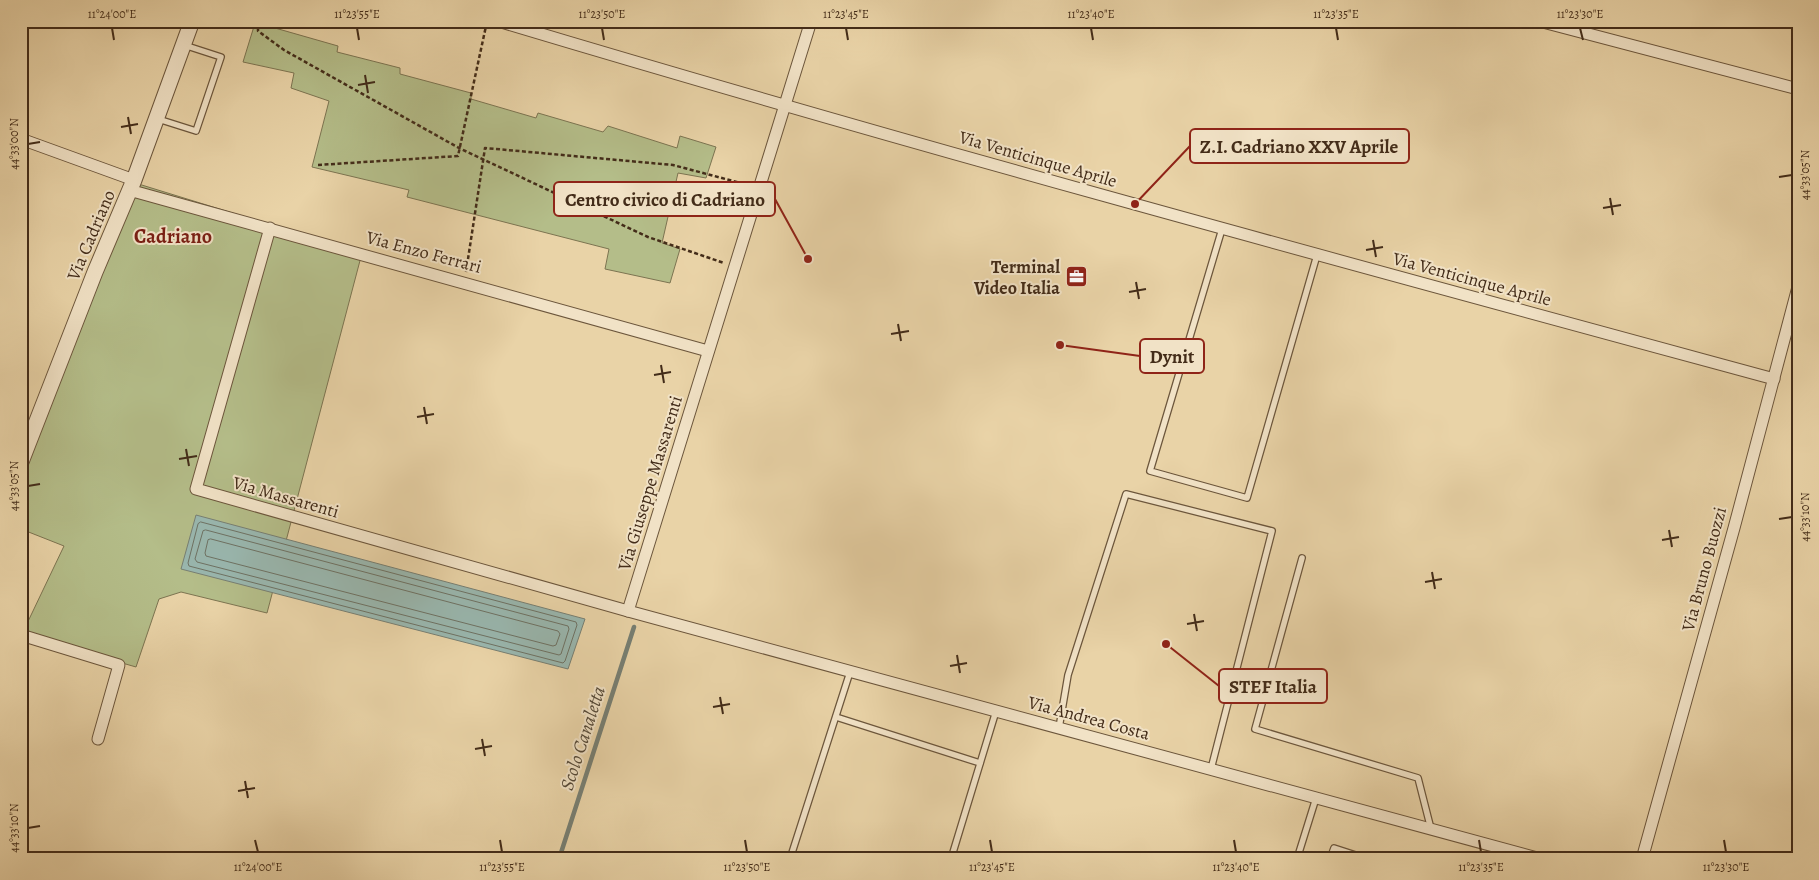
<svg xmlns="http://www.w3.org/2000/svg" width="1819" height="880" viewBox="0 0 1819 880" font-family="Alegreya,serif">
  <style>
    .green { fill: #b4bd89; stroke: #7c7451 }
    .water { fill: #99b7af; stroke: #777f73 }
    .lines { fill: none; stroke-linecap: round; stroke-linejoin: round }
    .shore { stroke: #6e7264; stroke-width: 1 }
    .stream { stroke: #777f73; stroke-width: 4.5 }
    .service-casing { stroke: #6c563c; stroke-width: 8 }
    .minor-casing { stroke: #6c563c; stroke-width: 13 }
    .tertiary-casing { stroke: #6c563c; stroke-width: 17 }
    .path { stroke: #432c19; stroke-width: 2.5; stroke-dasharray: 4 2.5; stroke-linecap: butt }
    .service { stroke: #f1e2c6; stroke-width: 5.5 }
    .minor { stroke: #f1e2c6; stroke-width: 11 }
    .tertiary { stroke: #f1e2c6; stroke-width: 15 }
    .ticks { fill: none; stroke: #432c19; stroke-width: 2 }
    .labels { text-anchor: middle; stroke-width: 4; stroke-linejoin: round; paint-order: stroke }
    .street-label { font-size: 18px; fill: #432c19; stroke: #f1e2c6 }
    .poi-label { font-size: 18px; font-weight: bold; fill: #432c19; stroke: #f1e2c6; text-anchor: end }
    .water-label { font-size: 19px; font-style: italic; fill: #544837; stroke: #f1e2c6 }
    .quarter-label { font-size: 20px; font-weight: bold; fill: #7a1f14; stroke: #f1e2c6 }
    .leader { fill: none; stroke: #8f2418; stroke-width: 2 }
    .callout-dot { fill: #8f2418; stroke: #f1e2c6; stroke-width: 2 }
    .callout { fill: #f1e2c6; stroke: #8f2418; stroke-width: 2 }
    .callout-label { font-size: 19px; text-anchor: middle; font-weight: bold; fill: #432c19 }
    .neatline { fill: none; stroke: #432c19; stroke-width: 2 }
    .ticks-label { font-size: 12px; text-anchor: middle; fill: #432c19 }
  </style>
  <rect width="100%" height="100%" fill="#e9d3a7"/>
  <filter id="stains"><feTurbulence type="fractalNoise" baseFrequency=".004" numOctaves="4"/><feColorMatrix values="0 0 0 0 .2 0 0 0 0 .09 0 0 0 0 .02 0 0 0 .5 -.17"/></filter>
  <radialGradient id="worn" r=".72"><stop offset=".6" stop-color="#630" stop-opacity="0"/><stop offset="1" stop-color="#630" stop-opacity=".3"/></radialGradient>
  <g class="green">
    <polygon points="251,21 269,21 268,26 338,46 337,52 400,68 400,74 471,93 471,99 536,118 538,113 603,132 608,126 677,148 680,136 716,147 706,178 678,173 662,243 680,249 670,283 605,269 609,249 407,197 409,190 312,167 329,101 291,88 294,73 243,62 255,23"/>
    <polygon points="132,182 362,253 267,613 181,592 159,599 136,667 22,634 64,546 21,529 21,456"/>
  </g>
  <polygon class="water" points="196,515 585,619 568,669 181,569"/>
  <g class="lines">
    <g class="shore">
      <polygon points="201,522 576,622 577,625 565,661 563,663 189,566 188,563 198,524"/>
      <polygon points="206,530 568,626 569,629 561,654 559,655 197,562 195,559 203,531"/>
      <polygon points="211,539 558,631 560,634 556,645 553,646 206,556 205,553 208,540"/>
    </g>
    <polyline class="stream" points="559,859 634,627"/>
    <defs>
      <g id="service">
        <polyline points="158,119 196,131 221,57 184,45"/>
        <polyline points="1222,229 1150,471 1247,498 1317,255"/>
        <polyline points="1302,558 1255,729 1418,778 1431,829"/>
        <polyline points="836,717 980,763"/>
        <polyline points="1059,728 1068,675 1126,494 1272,531 1211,769"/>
        <polyline points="790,859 850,672"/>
        <polyline points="951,859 996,711"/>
        <polyline points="1297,859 1316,798"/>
        <polyline points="1330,859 1334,848 1368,859"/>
      </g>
      <g id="minor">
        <path d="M 498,21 C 921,148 1347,263 1774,379"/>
        <polyline points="1539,21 1798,89"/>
        <polyline points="21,139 134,180"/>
        <polyline points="129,190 708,351"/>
        <polyline points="270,228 196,489 628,611 1541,859"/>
        <polyline points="628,611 811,21"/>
        <polyline points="21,635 119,665 98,739"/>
        <polyline points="1642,859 1734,528 1798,287"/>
      </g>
      <polyline id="tertiary" points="21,462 95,272 134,180 192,21"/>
    </defs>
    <use href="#service" class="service-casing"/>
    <use href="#minor" class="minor-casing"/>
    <use href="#tertiary" class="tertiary-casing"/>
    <g class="path">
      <polyline points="258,21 258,31 284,50 459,148 648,237 724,263"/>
      <polyline points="318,165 458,156 486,26"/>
      <polyline points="466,272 485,148 673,165 748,185"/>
    </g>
    <use href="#service" class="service"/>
    <use href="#minor" class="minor"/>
    <use href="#tertiary" class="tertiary"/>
  </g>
  <path class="ticks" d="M 112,28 L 114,40M 357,28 L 359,40M 602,28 L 604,40M 846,28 L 848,40M 1091,28 L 1093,40M 1336,28 L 1338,40M 1580,28 L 1583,40M 365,75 L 368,93M 358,85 L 375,82M 128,117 L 131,134M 121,127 L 138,124M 28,144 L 40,142M 1779,177 L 1792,175M 1610,198 L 1613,215M 1603,208 L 1621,205M 1373,240 L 1376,257M 1366,250 L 1383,247M 1136,282 L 1139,299M 1129,292 L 1146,289M 898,324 L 901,341M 891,334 L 909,331M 661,365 L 664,383M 654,375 L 671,372M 424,407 L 427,424M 417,417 L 434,414M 186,449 L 189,466M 179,459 L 197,456M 28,486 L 40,484M 1779,519 L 1792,517M 1669,530 L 1672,547M 1662,540 L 1679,537M 1432,572 L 1435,589M 1425,582 L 1442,579M 1194,614 L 1197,631M 1187,624 L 1204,621M 957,655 L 960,673M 950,666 L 967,663M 720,697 L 723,714M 713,707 L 730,704M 482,739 L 485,756M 475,749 L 492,746M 245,781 L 248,798M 238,791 L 255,788M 28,828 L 40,826M 255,840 L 258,852M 500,840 L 502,852M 745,840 L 747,852M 990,840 L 992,852M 1234,840 L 1236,852M 1479,840 L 1481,852M 1724,840 L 1726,852"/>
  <defs>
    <symbol id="office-square" viewBox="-11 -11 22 22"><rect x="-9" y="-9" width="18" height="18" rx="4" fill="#8f2418" stroke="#f1e2c6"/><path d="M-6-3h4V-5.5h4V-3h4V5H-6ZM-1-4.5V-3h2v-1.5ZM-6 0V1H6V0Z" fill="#fff"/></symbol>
  </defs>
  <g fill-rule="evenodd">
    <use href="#office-square" x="1064" y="264" width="25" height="25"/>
  </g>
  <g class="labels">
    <g class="street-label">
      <text transform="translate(1038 159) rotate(16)" y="6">Via Venticinque Aprile</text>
      <text transform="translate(91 235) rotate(-67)" y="6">Via Cadriano</text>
      <text transform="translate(424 252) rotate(15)" y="6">Via Enzo Ferrari</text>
      <text transform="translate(1472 279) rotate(15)" y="6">Via Venticinque Aprile</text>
      <text transform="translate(650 483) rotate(-73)" y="6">Via Giuseppe Massarenti</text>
      <text transform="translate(286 497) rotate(16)" y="6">Via Massarenti</text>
      <text transform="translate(1704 569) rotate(-75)" y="6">Via Bruno Buozzi</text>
      <text transform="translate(1089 718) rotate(15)" y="6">Via Andrea Costa</text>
    </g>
    <g class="poi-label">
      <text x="1060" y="273">Terminal<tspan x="1060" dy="21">Video Italia</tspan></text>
    </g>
    <g class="water-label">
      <text transform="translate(582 738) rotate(-72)" y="7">Scolo Canaletta</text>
    </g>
    <g class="quarter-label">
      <text x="173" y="243">Cadriano</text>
    </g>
  </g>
  <path class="leader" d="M1135 204L1190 146M808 259L775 199M1060 345L1140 356M1166 644L1219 686"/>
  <g class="callout-dot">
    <circle cx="1135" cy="204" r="5"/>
    <circle cx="808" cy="259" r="5"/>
    <circle cx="1060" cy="345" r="5"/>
    <circle cx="1166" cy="644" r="5"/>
  </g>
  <g class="callout">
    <rect x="1190" y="129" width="219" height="34" rx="5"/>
    <rect x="554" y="182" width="221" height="34" rx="5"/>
    <rect x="1140" y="339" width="64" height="34" rx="5"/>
    <rect x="1219" y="669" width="108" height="34" rx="5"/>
  </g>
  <g class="callout-label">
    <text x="1299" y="153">Z.I. Cadriano XXV Aprile</text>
    <text x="665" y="206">Centro civico di Cadriano</text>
    <text x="1172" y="363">Dynit</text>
    <text x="1273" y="693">STEF Italia</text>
  </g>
  <rect width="1819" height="880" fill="none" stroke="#e9d3a7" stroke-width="55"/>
  <rect x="28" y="28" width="1764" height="824" class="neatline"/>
  <g class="ticks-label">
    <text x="112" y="18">11°24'00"E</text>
    <text x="357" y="18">11°23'55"E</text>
    <text x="602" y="18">11°23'50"E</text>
    <text x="846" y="18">11°23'45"E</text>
    <text x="1091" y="18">11°23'40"E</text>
    <text x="1336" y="18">11°23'35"E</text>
    <text x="1580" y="18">11°23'30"E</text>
    <text transform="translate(14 144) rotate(-90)" y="4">44°33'00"N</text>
    <text transform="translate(1805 175) rotate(-90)" y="4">44°33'05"N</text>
    <text transform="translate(14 486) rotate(-90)" y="4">44°33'05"N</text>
    <text transform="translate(1805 517) rotate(-90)" y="4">44°33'10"N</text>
    <text transform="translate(14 828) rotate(-90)" y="4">44°33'10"N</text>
    <text x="258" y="871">11°24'00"E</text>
    <text x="502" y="871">11°23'55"E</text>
    <text x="747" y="871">11°23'50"E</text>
    <text x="992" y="871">11°23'45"E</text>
    <text x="1236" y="871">11°23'40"E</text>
    <text x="1481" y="871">11°23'35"E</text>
    <text x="1726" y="871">11°23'30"E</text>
  </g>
  <rect width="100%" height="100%" filter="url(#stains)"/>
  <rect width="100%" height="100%" fill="url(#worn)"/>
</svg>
